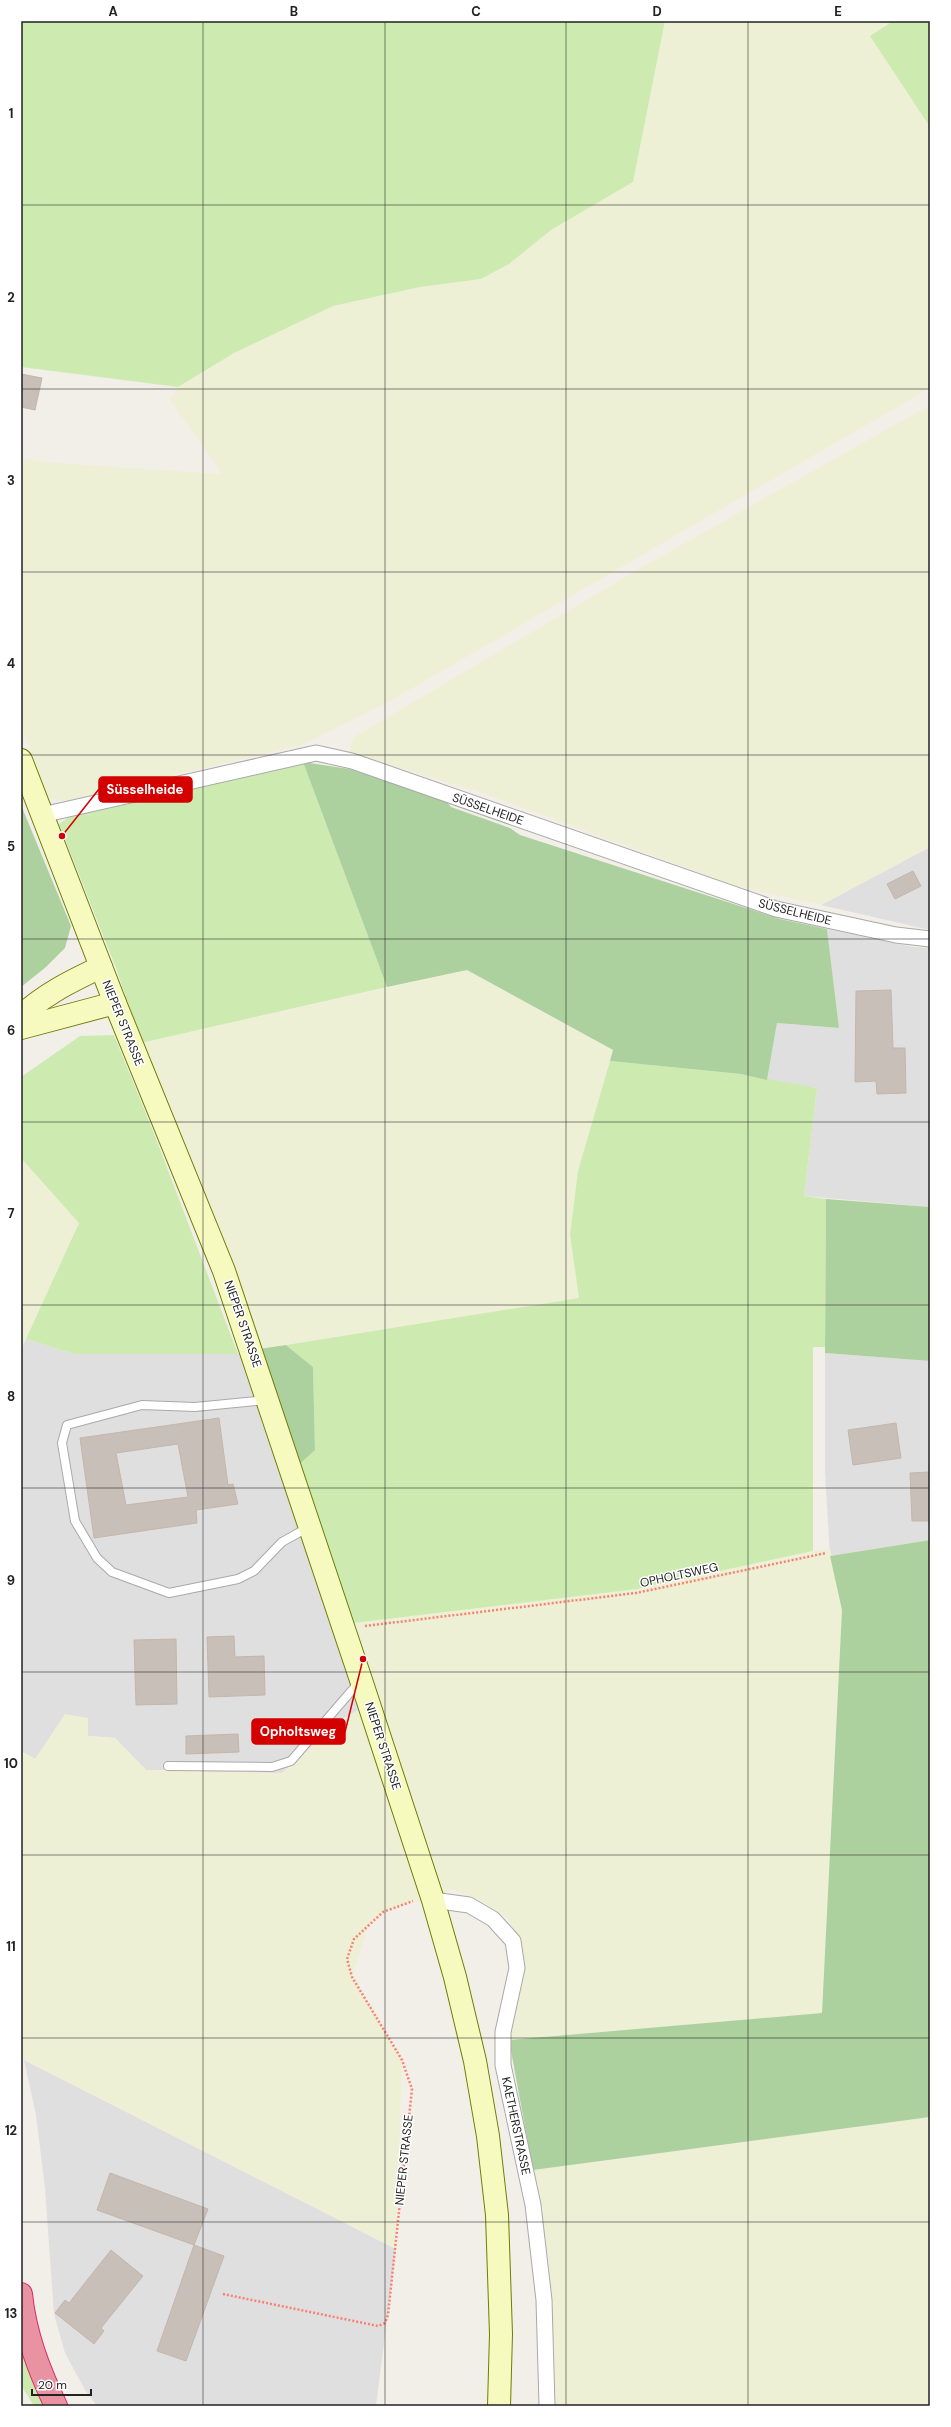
<svg xmlns="http://www.w3.org/2000/svg" width="951" height="2427" viewBox="0 0 951 2427" font-family="'DM Sans',sans-serif">
  <style>
    .residential { fill: #e0dfdf }
    .farmland { fill: #eef0d5 }
    .grass { fill: #cdebb0 }
    .forest { fill: #add19e }
    .building { fill: #c7bfb8; stroke: #c4b6ab; fill-rule: evenodd }
    .lines { fill: none; stroke-linecap: round; stroke-linejoin: round }
    .lane-casing { stroke: #a9a9a9; stroke-width: 10 }
    .street-casing { stroke: #a9a9a9; stroke-width: 17 }
    .secondary-casing { stroke: #707d05; stroke-width: 24 }
    .highway-casing { stroke: #dc2a67; stroke-width: 24 }
    .path { stroke: #fa8072; stroke-width: 2.5; stroke-dasharray: 2 2; stroke-linecap: butt }
    .lane { stroke: #fff; stroke-width: 8 }
    .street { stroke: #fff; stroke-width: 15 }
    .secondary { stroke: #f7fabf; stroke-width: 22 }
    .highway { stroke: #e892a2; stroke-width: 22 }
    .grid { fill: none; stroke: #222; stroke-width: 1; stroke-opacity: 0.55 }
    .labels { text-anchor: middle; stroke-width: 3; stroke-linejoin: round; paint-order: stroke }
    .street-label { font-size: 12px; fill: #222; stroke: #fff }
    .leader { fill: none; stroke: #d40000; stroke-width: 1.5 }
    .callout-dot { fill: #d40000; stroke: #fff; stroke-width: 1.5 }
    .callout { fill: #d40000; stroke: #d40000; stroke-width: 1.5 }
    .callout-label { font-size: 13px; text-anchor: middle; font-weight: bold; fill: #fff }
    .neatline { fill: none; stroke: #222; stroke-width: 1.5 }
    .grid-label { font-size: 13px; text-anchor: middle; font-weight: bold; fill: #222 }
  </style>
  <rect width="100%" height="100%" fill="#f2efe9"/>
  <g class="residential">
    <polygon points="930,847 930,930 821,905"/>
    <polygon points="827,929 913,947 930,948 930,1207 804,1196 817,1088 767,1080 777,1023 839,1028"/>
    <polygon points="26,1339 74,1354 246,1354 378,1698 340,1721 282,1773 146,1770 115,1738 88,1736 35,1759 21,1751 21,1349"/>
    <polygon points="825,1353 930,1361 930,1540 830,1556 825,1472"/>
    <polygon points="24,2060 396,2249 376,2406 97,2406 85,2390 65,2353 54,2314 45,2188 36,2115"/>
  </g>
  <g class="farmland">
    <polygon points="665,21 893,21 871,36 930,127 930,388 392,700 302,745 65,801 49,799 21,725 21,458 44,462 222,474 170,400 178,387 234,353 333,306 420,287 481,279 509,264 551,230 633,182"/>
    <polygon points="930,405 930,847 821,905 736,886 485,794 349,752 354,737 644,566"/>
    <polygon points="467,970 613,1051 578,1171 570,1235 579,1298 252,1350 141,1043"/>
    <polygon points="21,1158 79,1223 21,1349"/>
    <polygon points="830,1548 842,1610 822,2013 509,2040 525,1970 519,1938 506,1917 481,1901 451,1889 433,1900 408,1902 383,1912 368,1927 352,1977 402,2060 396,2249 24,2060 21,2054 21,1751 35,1759 65,1714 88,1718 88,1736 115,1738 146,1770 282,1773 340,1721 378,1698 353,1623 637,1589"/>
    <polygon points="930,2117 930,2406 555,2406 549,2259 533,2170"/>
  </g>
  <g class="grass">
    <polygon points="21,21 665,21 633,182 551,230 509,264 481,279 420,287 333,306 234,353 178,387 21,367"/>
    <polygon points="893,21 930,21 930,127 870,36"/>
    <polygon points="303,762 387,987 141,1043 116,968 59,824 69,817"/>
    <polygon points="114,1035 153,1131 238,1354 74,1354 26,1339 79,1223 21,1158 21,1077 80,1036"/>
    <polygon points="610,1061 741,1074 817,1088 804,1196 826,1199 825,1347 813,1347 813,1551 637,1589 353,1623 292,1471 315,1449 313,1367 286,1345 579,1298 570,1235 578,1171"/>
    <polygon points="21,2341 46,2406 34,2406 21,2385"/>
  </g>
  <g class="forest">
    <polygon points="303,762 349,769 445,800 451,807 510,828 520,835 780,919 827,929 839,1028 777,1023 767,1080 741,1074 610,1061 613,1050 467,970 387,987"/>
    <polygon points="21,805 71,926 65,948 46,967 21,987"/>
    <polygon points="826,1199 930,1207 930,1361 825,1353"/>
    <polygon points="286,1345 313,1367 315,1450 292,1471 252,1350"/>
    <polygon points="930,1540 930,2117 533,2170 509,2040 822,2013 842,1610 830,1556"/>
  </g>
  <g class="building">
    <polygon points="21,374 42,378 35,410 21,407"/>
    <polygon points="913,871 921,886 895,899 887,884"/>
    <polygon points="891,990 893,1048 905,1048 906,1093 877,1094 876,1081 855,1082 856,991"/>
    <path d="M 219,1418 L 228,1485 L 233,1484 L 238,1504 L 196,1510 L 197,1523 L 94,1538 L 80,1438 ZM 178,1444 L 188,1497 L 126,1505 L 116,1453 Z"/>
    <polygon points="896,1423 901,1458 853,1465 848,1430"/>
    <polygon points="930,1472 930,1521 912,1521 910,1473"/>
    <polygon points="234,1636 235,1657 264,1656 265,1695 209,1697 207,1637"/>
    <polygon points="176,1639 177,1704 136,1705 134,1640"/>
    <polygon points="238,1734 239,1752 186,1754 186,1736"/>
    <polygon points="110,2173 208,2209 194,2245 97,2210"/>
    <polygon points="194,2245 224,2256 186,2361 157,2351"/>
    <polygon points="111,2250 143,2276 101,2328 104,2331 94,2344 55,2313 65,2300 69,2303"/>
  </g>
  <g class="lines">
    <defs>
      <g id="lane">
        <polyline points="266,1400 195,1407 142,1405 67,1425 62,1443 75,1521 97,1558 112,1572 169,1593 238,1579 254,1571 282,1542 309,1527"/>
        <polyline points="168,1766 272,1767 291,1761 359,1682"/>
      </g>
      <g id="street">
        <polyline points="42,815 316,753 352,761 776,909 896,935 930,939"/>
        <polyline points="433,1900 469,1905 493,1919 513,1941 517,1968 503,2032 503,2065 533,2205 544,2300 547,2406"/>
      </g>
      <g id="secondary">
        <polyline points="21,760 115,1003 224,1271 361,1680 433,1900 455,1977 475,2061 488,2136 497,2215 501,2334 499,2406"/>
        <path d="M 21,1016 C 45,994 71,981 101,967"/>
        <polyline points="21,1028 115,1003"/>
      </g>
      <path id="highway" d="M 21,2294 C 25,2334 39,2370 56,2406"/>
    </defs>
    <use href="#lane" class="lane-casing"/>
    <use href="#street" class="street-casing"/>
    <use href="#secondary" class="secondary-casing"/>
    <use href="#highway" class="highway-casing"/>
    <g class="path">
      <polyline points="365,1626 636,1593 826,1553"/>
      <polyline points="223,2294 378,2326 385,2323 388,2315 412,2089 402,2060 352,1977 347,1959 354,1939 383,1912 413,1901"/>
    </g>
    <use href="#lane" class="lane"/>
    <use href="#street" class="street"/>
    <use href="#secondary" class="secondary"/>
    <use href="#highway" class="highway"/>
  </g>
  <path class="grid" d="M 203,21 L 203,2406M 385,21 L 385,2406M 566,21 L 566,2406M 748,21 L 748,2406M 21,205 L 930,205M 21,389 L 930,389M 21,572 L 930,572M 21,755 L 930,755M 21,939 L 930,939M 21,1122 L 930,1122M 21,1305 L 930,1305M 21,1488 L 930,1488M 21,1672 L 930,1672M 21,1855 L 930,1855M 21,2038 L 930,2038M 21,2222 L 930,2222"/>
  <g class="labels">
    <g class="street-label">
      <text transform="translate(488 809) rotate(19)" y="4">SÜSSELHEIDE</text>
      <text transform="translate(795 912) rotate(14)" y="4">SÜSSELHEIDE</text>
      <text transform="translate(123 1023) rotate(68)" y="4">NIEPER STRASSE</text>
      <text transform="translate(243 1324) rotate(71)" y="4">NIEPER STRASSE</text>
      <text transform="translate(679 1575) rotate(-12)" y="4">OPHOLTSWEG</text>
      <text transform="translate(383 1746) rotate(72)" y="4">NIEPER STRASSE</text>
      <text transform="translate(516 2126) rotate(78)" y="4">KAETHERSTRASSE</text>
      <text transform="translate(404 2160) rotate(-84)" y="4">NIEPER STRASSE</text>
    </g>
  </g>
  <path class="leader" d="M62 836L99 789M363 1659L345 1732"/>
  <g class="callout-dot">
    <circle cx="62" cy="836" r="4"/>
    <circle cx="363" cy="1659" r="4"/>
  </g>
  <g class="callout">
    <rect x="99" y="777" width="93" height="25" rx="4"/>
    <rect x="252" y="1719" width="93" height="25" rx="4"/>
  </g>
  <g class="callout-label">
    <text x="145" y="794">Süsselheide</text>
    <text x="298" y="1736">Opholtsweg</text>
  </g>
  <rect width="951" height="2427" fill="none" stroke="#ffffff" stroke-width="44"/>
  <path d="M32 2389v6h59v-6" fill="none" stroke="#222222" stroke-width="2"/>
  <text x="38" y="2389" font-size="12" fill="#222222" stroke="#ffffff" stroke-width="3" paint-order="stroke">20 m</text>
  <rect x="22" y="22" width="907" height="2383" class="neatline"/>
  <g class="grid-label">
    <text x="113" y="16">A</text>
    <text x="294" y="16">B</text>
    <text x="476" y="16">C</text>
    <text x="657" y="16">D</text>
    <text x="838" y="16">E</text>
    <text x="11" y="118">1</text>
    <text x="11" y="302">2</text>
    <text x="11" y="485">3</text>
    <text x="11" y="668">4</text>
    <text x="11" y="851">5</text>
    <text x="11" y="1035">6</text>
    <text x="11" y="1218">7</text>
    <text x="11" y="1401">8</text>
    <text x="11" y="1585">9</text>
    <text x="11" y="1768">10</text>
    <text x="11" y="1951">11</text>
    <text x="11" y="2135">12</text>
    <text x="11" y="2318">13</text>
  </g>
</svg>
